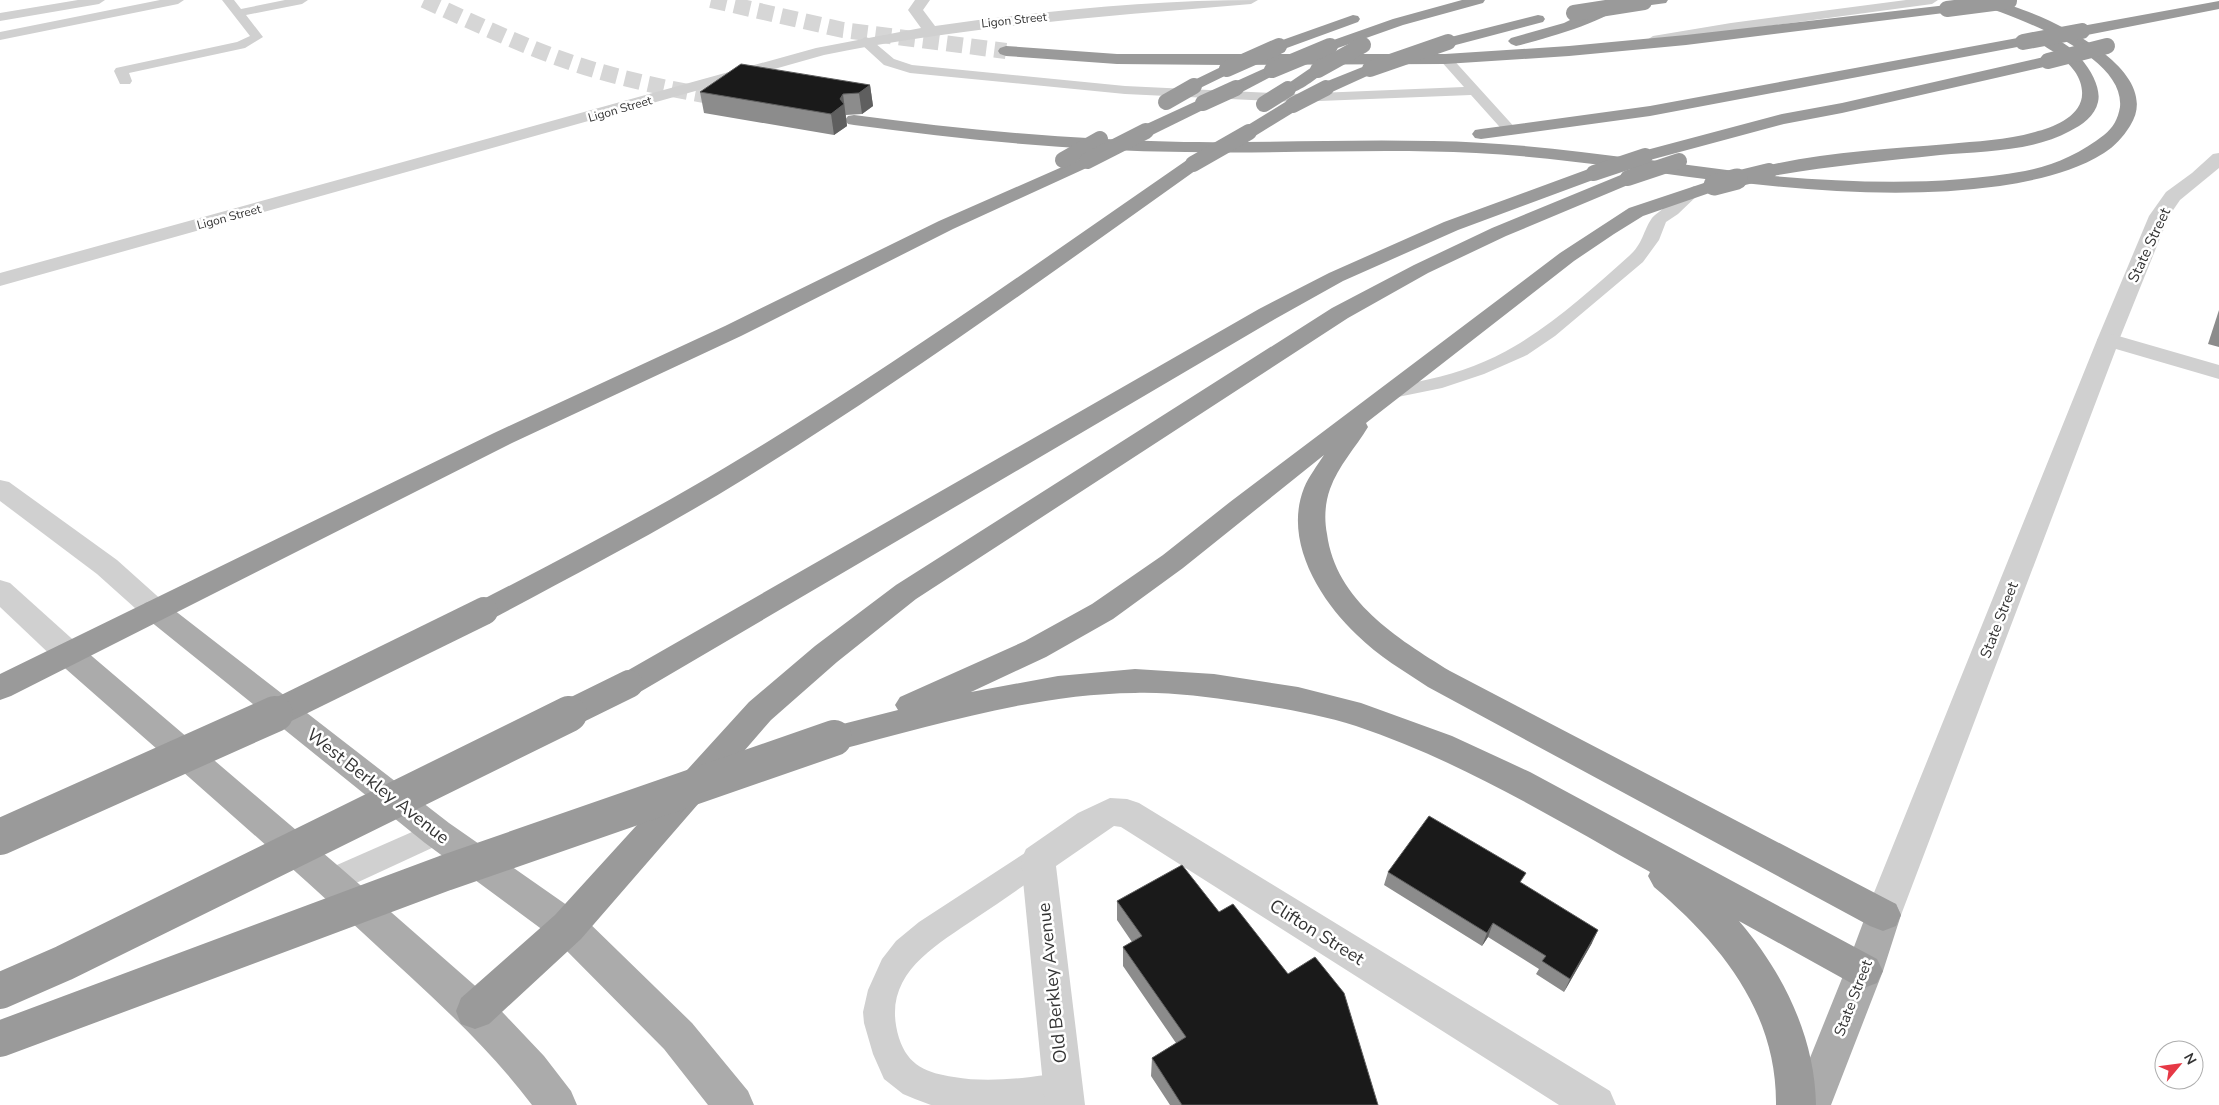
<svg xmlns="http://www.w3.org/2000/svg" width="2219" height="1105" viewBox="0 0 2219 1105" font-family="'Nunito Sans',sans-serif">
  <style>
    .lines { fill: none; stroke-linecap: round; stroke-linejoin: round }
    .motorway-tunnel { stroke: #d6d6d6; stroke-width: 16; stroke-dasharray: 16 8; stroke-linecap: butt }
    .service { fill: #d0d0d0; fill-rule: evenodd }
    .minor { fill: #d0d0d0; fill-rule: evenodd }
    .tertiary { fill: #d0d0d0; fill-rule: evenodd }
    .primary { fill: #ababab; fill-rule: evenodd }
    .motorway { fill: #9a9a9a; fill-rule: evenodd }
    .motorway-bridge-far3 { stroke: #9a9a9a; stroke-width: 16 }
    .motorway-bridge-far2 { stroke: #9a9a9a; stroke-width: 21 }
    .motorway-bridge-far1 { stroke: #9a9a9a; stroke-width: 28 }
    .motorway-bridge { stroke: #9a9a9a; stroke-width: 36 }
    .wall { fill: #8c8c8c }
    .shaded-wall { fill: #5f5f5f }
    .building { fill: #1a1a1a; stroke: #5f5f5f }
    .labels { text-anchor: middle; stroke-width: 5; stroke-linejoin: round; paint-order: stroke }
    .far-street-label { font-size: 12px; fill: #333; stroke: #fff }
    .street-label { font-size: 15px; fill: #333; stroke: #fff }
    .near-street-label { font-size: 18px; fill: #333; stroke: #fff }
  </style>
  <rect width="100%" height="100%" fill="#fff"/>
  <g class="lines">
    <g class="motorway-tunnel">
      <path d="M 424,0 C 470,21 516,43 564,60 C 620,80 680,91 738,101"/>
      <polyline points="711,0 843,30 1006,51"/>
    </g>
    <g class="service">
      <polygon points="78,0 105,0 99,4 0,21 0,13"/>
      <polygon points="160,0 184,0 178,4 0,40 0,32"/>
      <polygon points="222,0 234,0 241,9 285,0 308,0 302,4 246,15 263,37 245,48 129,73 132,81 130,84 120,84 114,71 116,68 237,42 250,36"/>
      <polygon points="1906,0 1938,0 1932,4 1731,31 1653,44 1647,40 1653,36 1731,23"/>
      <polygon points="865,37 869,38 894,59 912,65 1125,86 1294,94 1464,87 1439,59 1445,55 1450,56 1518,131 1511,135 1506,134 1471,95 1294,102 1125,94 910,73 884,65 861,44 859,41"/>
      <path d="M 1694,186 L 1699,188 L 1702,191 L 1678,214 L 1666,222 L 1659,240 L 1643,262 L 1555,336 L 1527,355 L 1484,374 L 1442,388 L 1388,399 L 1381,397 L 1378,393 L 1381,389 C 1397,385 1414,383 1430,379 C 1458,373 1490,361 1515,346 C 1556,322 1593,288 1629,256 C 1643,244 1643,231 1652,218 C 1654,215 1691,187 1694,186 Z"/>
      <polygon points="437,821 447,825 451,833 447,841 341,890 331,894 321,890 317,881 321,872"/>
      <path d="M 1038,848 L 1048,851 L 1052,860 L 1048,869 C 1024,885 1000,902 976,918 C 932,948 880,976 899,1038 C 908,1066 927,1073 954,1077 C 976,1081 1000,1080 1022,1078 C 1041,1076 1058,1071 1075,1078 L 1079,1090 L 1075,1102 L 1066,1105 L 931,1105 L 915,1099 L 903,1094 L 884,1079 L 873,1054 L 864,1023 L 863,1012 L 868,990 L 882,959 L 896,941 L 919,922 L 1028,851 Z"/>
    </g>
    <g class="minor">
      <path d="M 915,0 L 930,0 L 923,10 L 935,26 C 1042,11 1150,0 1258,0 L 1251,4 C 1108,16 965,26 824,55 L 0,286 L 0,273 L 816,48 L 921,28 L 908,10 Z"/>
      <polygon points="2219,153 2219,168 2180,200 2169,216 2119,340 2116,345 2108,347 2100,345 2097,340 2149,216 2166,192 2192,173 2213,154"/>
      <polygon points="0,480 9,482 117,560 165,603 169,610 165,617 155,620 145,617 97,574 0,501"/>
      <polygon points="0,580 10,583 80,646 84,654 80,662 69,665 58,662 0,607"/>
      <polygon points="1110,798 1127,799 1139,803 1610,1091 1616,1105 1559,1105 1121,827 1114,826 1056,866 1085,1105 1045,1105 1021,860 1026,849 1078,813"/>
    </g>
    <polygon class="tertiary" points="2108,333 2219,365 2219,379 2116,349 1901,915 1896,926 1883,931 1870,926 1865,915 2097,340 2100,335"/>
    <g class="primary">
      <polygon points="155,600 165,603 449,823 581,915 692,1023 748,1091 754,1105 708,1105 664,1049 555,939 425,843 145,617 141,610 145,603"/>
      <path d="M 69,643 L 80,646 L 343,870 L 489,998 L 544,1056 L 571,1091 L 577,1105 L 532,1105 C 483,1040 422,988 363,933 C 263,841 160,752 58,662 L 54,654 L 58,646 Z"/>
      <polygon points="1883,899 1896,904 1901,915 1883,971 1831,1105 1791,1105 1845,971 1870,904"/>
    </g>
    <g class="motorway">
      <polygon points="1462,0 1485,0 1483,3 1403,25 1335,49 1325,49 1322,46 1325,43 1393,19"/>
      <path d="M 1610,0 L 1626,1 C 1612,21 1540,40 1516,46 L 1511,44 L 1508,41 L 1511,38 L 1564,23 Z"/>
      <polygon points="1638,0 1668,0 1666,3 1644,6 1639,5 1637,2"/>
      <path d="M 1973,0 C 1980,0 1988,0 1995,1 C 2038,11 2168,67 2130,126 C 2123,137 2115,146 2104,153 C 2072,173 2036,180 2000,186 C 1905,199 1811,191 1717,180 L 1723,185 L 1721,189 L 1643,216 L 1614,234 L 1574,261 L 1366,423 L 1368,427 C 1356,447 1338,466 1330,489 C 1325,503 1324,519 1327,534 C 1336,601 1397,638 1450,671 L 1896,904 L 1901,915 L 1896,926 L 1883,931 L 1870,926 L 1428,687 C 1404,671 1378,656 1357,635 C 1320,600 1283,541 1304,488 C 1309,476 1317,466 1324,455 L 1183,568 L 1113,619 L 1046,657 L 971,692 L 1058,676 L 1135,669 L 1214,674 L 1298,687 L 1361,703 L 1452,736 L 1530,772 L 1877,959 L 1883,971 L 1877,983 L 1864,988 L 1851,983 L 1739,921 C 1783,972 1815,1037 1816,1105 L 1776,1105 C 1777,1012 1721,944 1654,887 L 1648,876 L 1650,872 C 1555,819 1461,761 1356,726 C 1319,714 1281,708 1242,702 C 1207,697 1170,692 1135,693 C 1033,694 932,726 834,751 L 823,747 L 818,738 L 823,729 L 898,710 L 895,705 L 900,697 L 1025,641 L 1092,604 L 1163,555 L 1230,502 L 1560,253 L 1629,208 L 1713,180 C 1634,170 1556,157 1476,153 C 1380,148 1283,154 1186,152 C 1075,151 964,140 854,125 L 848,124 L 845,120 L 848,116 L 854,115 C 964,130 1074,140 1184,142 C 1267,143 1350,139 1433,141 C 1502,142 1570,150 1638,159 L 1636,156 L 1639,152 L 1782,114 L 1842,103 L 2048,56 L 2054,58 L 2056,61 L 2054,64 L 2048,66 L 1842,113 L 1784,124 L 1650,160 L 1773,176 L 1766,174 L 1764,170 L 1766,166 C 1824,152 1889,149 1948,144 C 1978,141 2009,140 2038,131 C 2057,126 2084,114 2082,91 C 2081,74 2068,62 2054,52 C 2049,49 2043,46 2039,41 L 2042,38 C 2066,32 2104,78 2098,102 C 2095,116 2082,125 2070,131 C 2032,152 1982,151 1940,155 C 1884,161 1828,166 1773,176 C 1858,183 1941,186 2025,171 C 2053,166 2081,153 2104,135 C 2113,128 2118,119 2120,107 C 2125,54 2014,17 1975,3 Z"/>
      <polygon points="2219,1 2219,9 2082,36 2077,34 2074,31 2077,28 2082,26"/>
      <polygon points="1947,5 1952,6 1954,9 1952,12 1686,45 1569,56 1445,64 1229,65 1235,69 1233,72 1194,91 1188,89 1186,86 1188,83 1225,65 1117,64 1006,56 1000,54 998,51 1000,48 1006,46 1117,54 1445,54 1569,46 1686,35"/>
      <polygon points="1353,15 1358,16 1360,19 1358,22 1284,49 1274,49 1271,46 1274,43"/>
      <polygon points="1538,15 1543,16 1545,19 1543,22 1448,47 1443,45 1440,42 1443,39"/>
      <polygon points="2023,37 2028,39 2031,42 2028,45 1650,116 1481,139 1475,138 1472,134 1475,130 1481,129 1650,106"/>
      <polygon points="1370,64 1376,66 1378,69 1376,72 1332,92 1320,92 1318,88 1320,84"/>
      <polygon points="1272,65 1278,67 1280,70 1278,73 1242,92 1230,92 1228,88 1230,84"/>
      <path d="M 1318,65 L 1324,67 L 1326,70 L 1324,73 C 1312,81 1296,96 1282,93 L 1280,89 L 1312,67 Z"/>
      <polygon points="1203,98 1209,99 1211,103 1209,107 1152,135 1140,135 1137,131 1140,127"/>
      <polygon points="1293,100 1299,101 1301,105 1299,109 1255,136 1243,136 1240,132 1243,128 1287,101"/>
      <polygon points="1087,156 1093,157 1096,161 1093,165 953,229 741,336 512,443 11,696 0,700 0,674 494,433 725,326 939,221"/>
      <path d="M 1193,159 L 1199,160 L 1202,164 L 1199,168 C 1050,274 901,382 744,479 C 663,529 578,573 494,618 L 484,621 L 474,618 L 470,611 L 474,604 C 559,560 644,516 726,467 C 885,372 1035,265 1187,160 Z"/>
      <polygon points="1594,167 1601,169 1603,173 1601,177 1458,230 1343,281 1275,319 640,692 629,696 618,692 614,684 618,676 1259,309 1329,273 1444,222"/>
      <polygon points="1628,172 1635,174 1637,178 1635,182 1506,236 1428,273 1348,318 916,599 837,662 771,720 581,939 489,1024 475,1029 461,1024 456,1011 461,998 555,915 749,702 815,646 896,585 1332,308 1414,265 1492,228"/>
    </g>
    <g class="motorway-bridge-far3">
      <polyline points="1947,9 2009,1"/>
      <polyline points="1574,13 1644,2"/>
      <polyline points="2023,42 2082,31"/>
      <polyline points="2048,61 2107,46"/>
      <polyline points="1227,69 1279,46"/>
      <polyline points="1370,69 1448,42"/>
      <polyline points="1272,70 1330,46"/>
      <polyline points="1318,70 1363,45"/>
      <polyline points="1166,102 1194,86"/>
      <polyline points="1203,103 1236,88"/>
      <polyline points="1264,104 1288,89"/>
      <polyline points="1293,105 1326,88"/>
      <polyline points="1063,160 1100,139"/>
      <polyline points="1087,161 1146,131"/>
      <polyline points="1193,164 1249,132"/>
      <polyline points="1594,173 1645,156"/>
      <polyline points="1628,178 1679,161"/>
      <polyline points="1732,180 1769,171"/>
    </g>
    <polyline class="motorway-bridge-far2" points="1714,185 1737,179"/>
    <g class="motorway-bridge-far1">
      <polyline points="272,715 484,611"/>
      <polyline points="566,715 629,684"/>
    </g>
    <g class="motorway-bridge">
      <polyline points="0,837 275,714"/>
      <polyline points="0,991 64,963 569,714"/>
      <polyline points="0,1039 445,873 834,738"/>
    </g>
  </g>
  <g class="wall">
    <polygon points="870,85 873,106 862,114 846,115 846,116 847,126 834,135 704,113 700,92"/>
    <polygon points="2219,310 2219,347 2208,344"/>
    <polygon points="1388,872 1521,883 1592,943 1564,992 1536,974 1539,969 1488,937 1482,946 1384,885"/>
    <polygon points="1117,901 1219,912 1378,1105 1170,1105 1151,1076 1152,1058 1176,1043 1123,966 1123,947 1132,942 1117,920"/>
  </g>
  <g class="shaded-wall">
    <polygon points="870,85 873,106 862,114 859,93"/>
    <polygon points="843,94 847,126 834,135 831,114"/>
    <polygon points="1493,923 1488,937 1482,946 1487,933"/>
    <polygon points="1598,930 1592,943 1564,992 1570,979"/>
  </g>
  <g class="building">
    <polygon points="741,64 870,85 859,93 843,94 840,99 844,104 831,114 700,92"/>
    <polygon points="1429,816 1526,873 1520,882 1598,930 1570,979 1542,961 1546,956 1493,923 1487,933 1388,872"/>
    <polygon points="1182,865 1219,912 1233,904 1288,974 1315,957 1344,993 1378,1105 1182,1105 1152,1058 1186,1037 1123,947 1142,936 1117,901"/>
  </g>
  <g class="labels">
    <g class="far-street-label">
      <text transform="translate(1014 20) rotate(-6)" y="4">Ligon Street</text>
      <text transform="translate(620 109) rotate(-16)" y="4">Ligon Street</text>
      <text transform="translate(229 217) rotate(-15)" y="4">Ligon Street</text>
    </g>
    <g class="street-label">
      <text transform="translate(2149 245) rotate(-65)" y="5">State Street</text>
      <text transform="translate(1999 620) rotate(-69)" y="5">State Street</text>
      <text transform="translate(1853 998) rotate(-69)" y="5">State Street</text>
    </g>
    <g class="near-street-label">
      <text transform="translate(378 786) rotate(38)" y="6">West Berkley Avenue</text>
      <text transform="translate(1317 932) rotate(32)" y="6">Clifton Street</text>
      <text transform="translate(1052 983) rotate(-96)" y="6">Old Berkley Avenue</text>
    </g>
  </g>
  <g transform="translate(2179 1065) rotate(61)"><circle r="24" fill="#ffffff" stroke="#adadad"/>
  <path d="M0-4L9 19L0 12L-9 19Z" fill="#e63946"/>
  <text y="-8" font-size="14" font-weight="bold" text-anchor="middle" fill="#333333">N</text>
  </g>
</svg>
